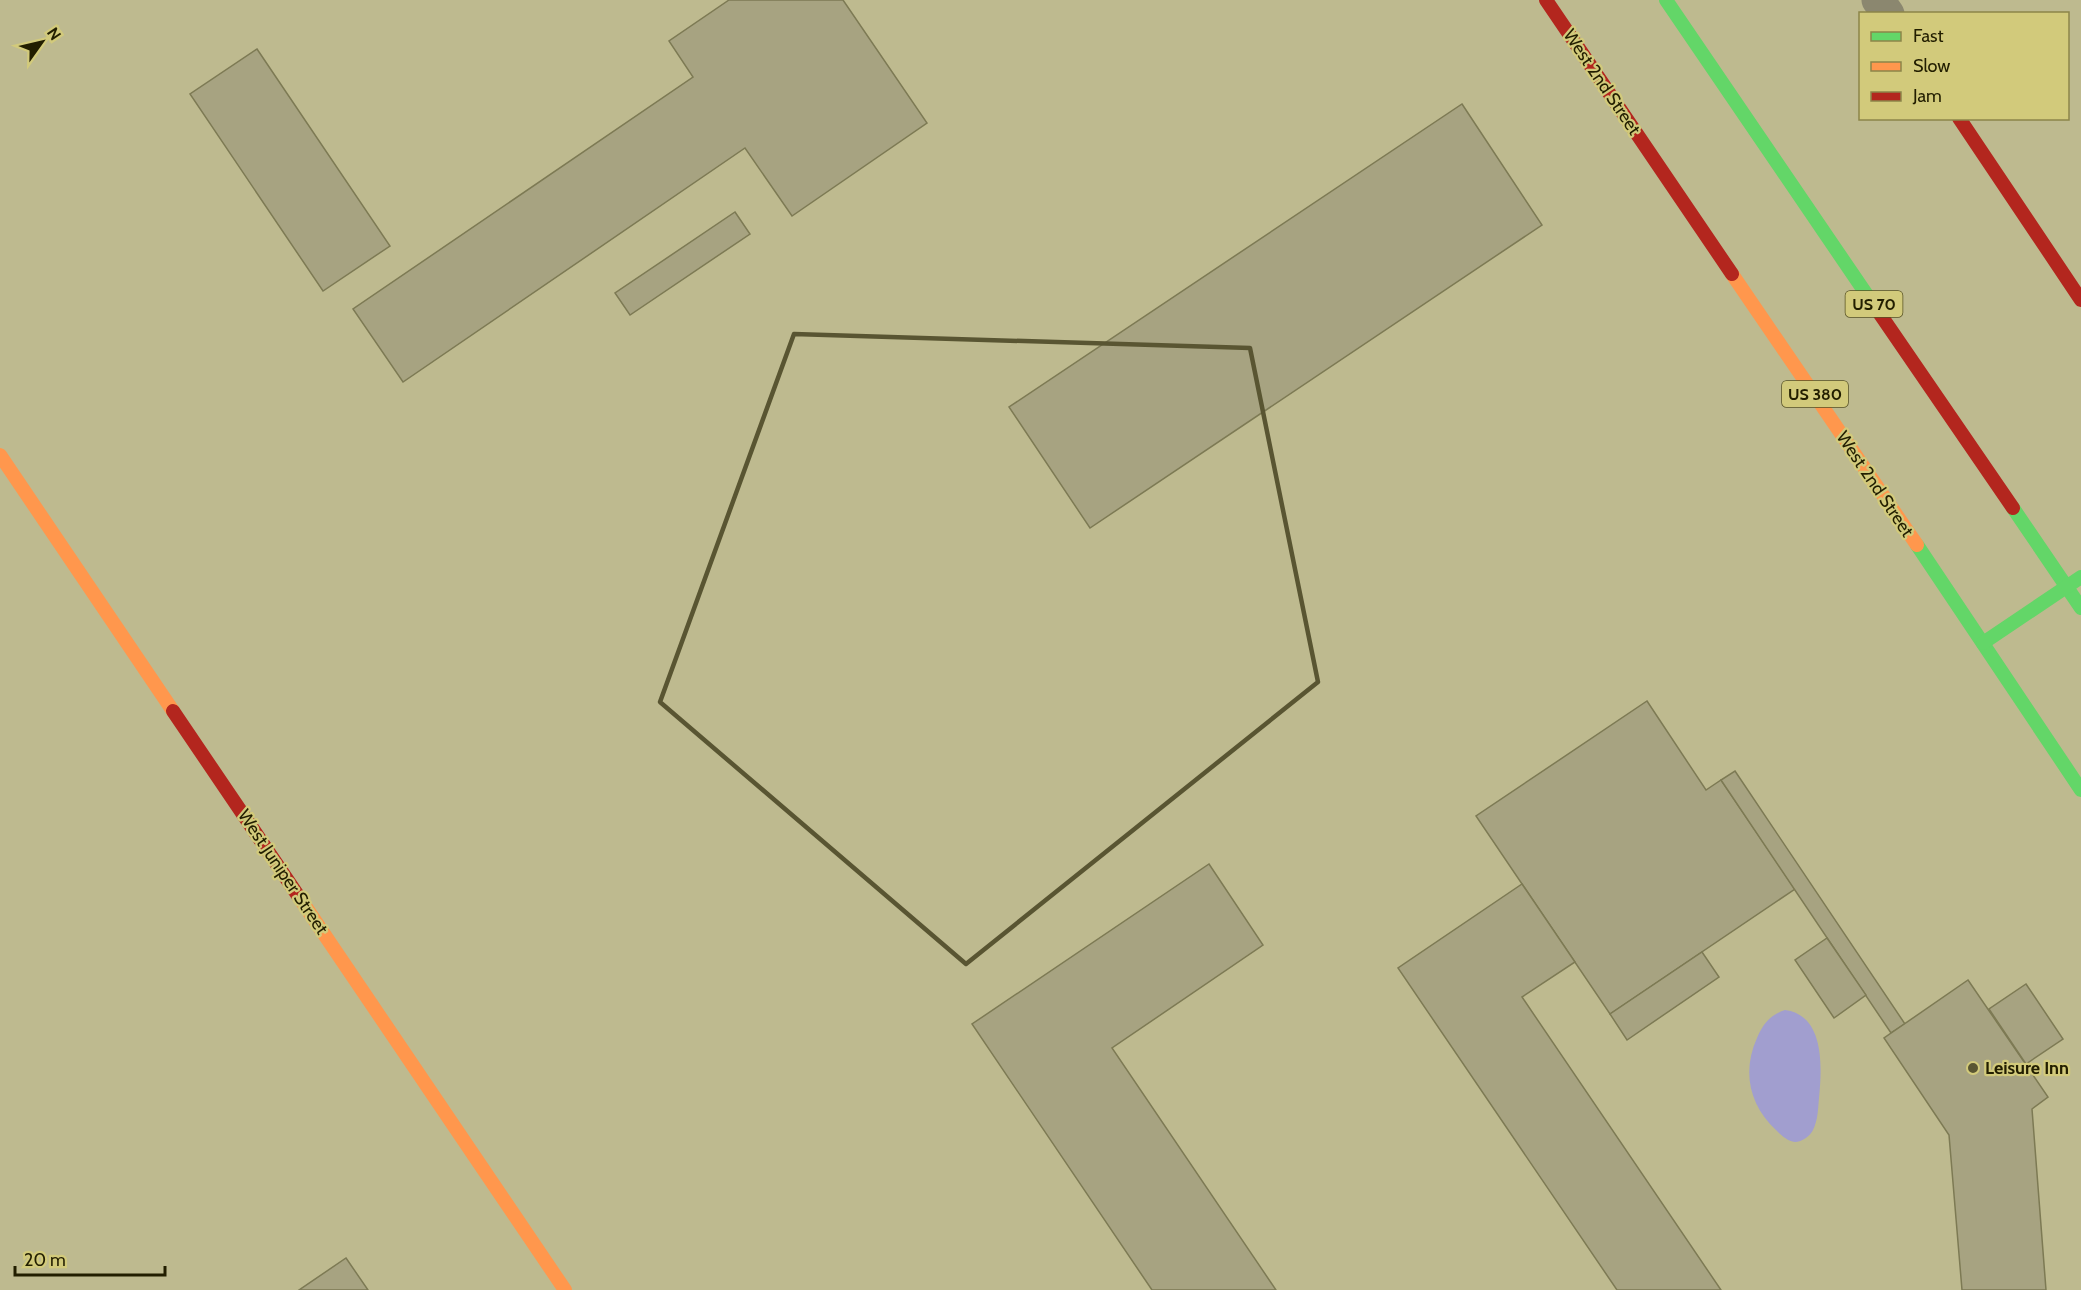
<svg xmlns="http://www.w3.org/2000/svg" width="2081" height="1290" viewBox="0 0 2081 1290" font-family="Cabin,sans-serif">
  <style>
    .water { fill: #a19ecf }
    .building { fill: #a7a381; stroke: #7d7a54; stroke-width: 1.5 }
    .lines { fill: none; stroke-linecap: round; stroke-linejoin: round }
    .street { stroke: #8b876f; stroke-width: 33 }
    .fast { stroke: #63d668; stroke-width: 14 }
    .slow { stroke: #ff974d; stroke-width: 14 }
    .jam { stroke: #b3261e; stroke-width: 14 }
    .marked { fill: none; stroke: #595532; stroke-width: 4.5; stroke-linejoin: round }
    .poi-dot { fill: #595532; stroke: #d2ca7b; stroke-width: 2 }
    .labels { text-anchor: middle; stroke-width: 4.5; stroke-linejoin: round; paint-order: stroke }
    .shield { fill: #d2ca7b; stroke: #575225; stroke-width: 1.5 }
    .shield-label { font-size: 16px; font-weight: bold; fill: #221e00 }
    .street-label { font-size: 18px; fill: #221e00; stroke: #d2ca7b }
    .poi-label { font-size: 18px; font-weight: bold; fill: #221e00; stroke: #d2ca7b; text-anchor: start }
  </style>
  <rect width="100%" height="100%" fill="#beba8f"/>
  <path class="water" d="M 1785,1010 C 1825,1015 1822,1068 1819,1098 C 1818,1109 1818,1120 1813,1130 C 1810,1136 1802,1142 1795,1142 C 1787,1141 1781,1135 1776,1130 C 1749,1105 1742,1071 1757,1038 C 1763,1024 1770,1015 1785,1010 Z"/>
  <g class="building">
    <polygon points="729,0 843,0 927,123 792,216 745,148 403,382 353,309 693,77 669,41"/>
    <polygon points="257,49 390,246 323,291 190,94"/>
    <polygon points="1462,104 1542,225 1090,528 1009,407"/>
    <polygon points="735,212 750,234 630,315 615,293"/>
    <polygon points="1647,701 1706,790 1721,780 1795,889 1610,1014 1476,816"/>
    <polygon points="1735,771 1905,1024 1891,1033 1721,780"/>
    <polygon points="1209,864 1263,945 1112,1048 1276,1290 1152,1290 972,1024"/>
    <polygon points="1522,884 1575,962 1522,997 1721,1290 1617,1290 1398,968"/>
    <polygon points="1827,938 1866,995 1834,1018 1795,960"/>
    <polygon points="1702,952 1719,977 1627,1040 1610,1014"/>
    <polygon points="1968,980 2048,1097 2032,1109 2046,1290 1962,1290 1949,1135 1884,1038"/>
    <polygon points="2026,984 2063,1039 2026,1064 1989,1009"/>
    <polygon points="346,1258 368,1290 299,1290"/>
  </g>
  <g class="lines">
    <polyline class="street" points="1878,0 1888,14"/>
    <g class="fast">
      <polyline points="1666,0 1869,298"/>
      <polyline points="2013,508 2081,608"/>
      <polyline points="1917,545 2081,790"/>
      <polyline points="1983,643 2081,577"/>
    </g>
    <g class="slow">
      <polyline points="1732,274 1917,545"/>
      <polyline points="0,455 173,711"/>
      <polyline points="301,900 565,1290"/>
    </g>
    <g class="jam">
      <polyline points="1546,0 1732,274"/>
      <polyline points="1959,118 2081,300"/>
      <polyline points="1869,298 2013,508"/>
      <polyline points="173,711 301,900"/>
    </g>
  </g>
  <path class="marked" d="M 794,334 L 1250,348 L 1318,682 L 966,964 L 660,702 Z"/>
  <circle class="poi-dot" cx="1973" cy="1068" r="6"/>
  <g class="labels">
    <g class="shield">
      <rect x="1845.5" y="291" width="57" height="26" rx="4.5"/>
      <rect x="1782" y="381" width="66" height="26" rx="4.5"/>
    </g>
    <g class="shield-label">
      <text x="1874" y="310">US 70</text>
      <text x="1815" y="400">US 380</text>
    </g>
    <g class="street-label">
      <text transform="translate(1602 82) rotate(56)" y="6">West 2nd Street</text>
      <text transform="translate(1875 484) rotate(56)" y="6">West 2nd Street</text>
      <text transform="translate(283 872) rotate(56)" y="6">West Juniper Street</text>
    </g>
    <g class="poi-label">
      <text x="1985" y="1074">Leisure Inn</text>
    </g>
  </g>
  <rect x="1859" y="12" width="210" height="108" fill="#d2ca7b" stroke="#8c854a" stroke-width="1.5"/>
  <rect x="1871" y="32" width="30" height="9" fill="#63d668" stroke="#8c854a" stroke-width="1.5"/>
  <text x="1913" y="42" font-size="18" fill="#221e00">Fast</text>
  <rect x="1871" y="62" width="30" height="9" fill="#ff974d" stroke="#8c854a" stroke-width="1.5"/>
  <text x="1913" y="72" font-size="18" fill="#221e00">Slow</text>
  <rect x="1871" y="92" width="30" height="9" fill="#b3261e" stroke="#8c854a" stroke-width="1.5"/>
  <text x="1913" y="102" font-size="18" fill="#221e00">Jam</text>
  <g transform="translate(42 42) rotate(56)" stroke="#d2ca7b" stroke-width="4.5" paint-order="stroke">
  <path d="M0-4.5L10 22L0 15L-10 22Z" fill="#221e00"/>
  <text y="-9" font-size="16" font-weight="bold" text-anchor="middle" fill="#221e00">N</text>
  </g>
  <path d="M15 1266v9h150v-9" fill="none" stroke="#221e00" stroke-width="3"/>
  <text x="24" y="1266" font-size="18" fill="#221e00" stroke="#d2ca7b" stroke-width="4.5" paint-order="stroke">20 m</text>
</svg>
